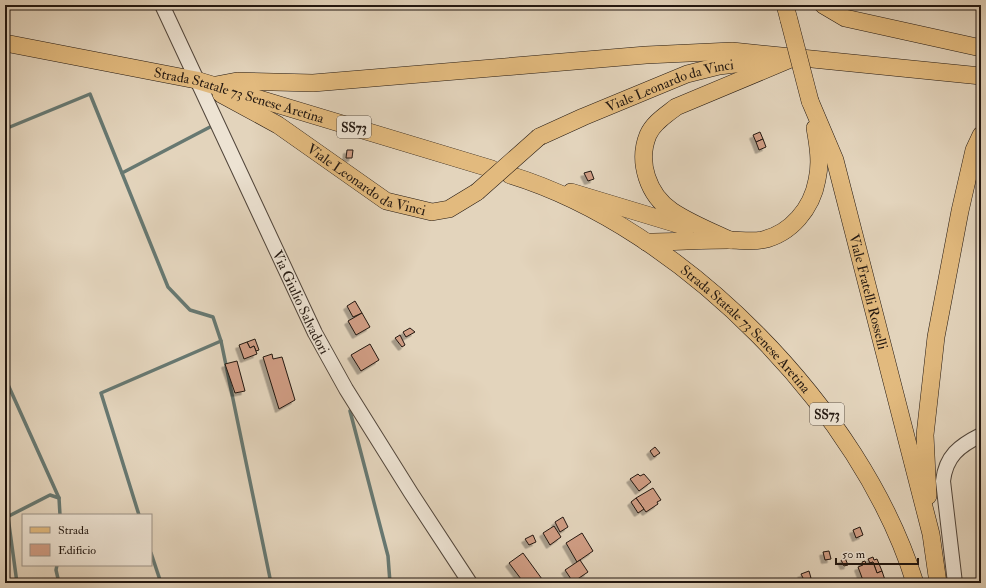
<svg xmlns="http://www.w3.org/2000/svg" width="986" height="588" viewBox="0 0 986 588" font-family="'IM FELL Double Pica',serif">
  <style>
    .lines { fill: none; stroke-linecap: round; stroke-linejoin: round }
    .stream { stroke: #677871; stroke-width: 3.5 }
    .building { fill: #d09d84; stroke: #221710; filter: url(#shadow) }
    .minor-casing { stroke: #52463b; stroke-width: 16 }
    .major-casing { stroke: #221710; stroke-width: 18 }
    .minor { stroke: #ede3d3; stroke-width: 14 }
    .major { stroke: #e2ba7e; stroke-width: 17 }
    .major-bridge-casing { stroke: #221710; stroke-width: 18; stroke-linecap: butt }
    .major-bridge { stroke: #e2ba7e; stroke-width: 17 }
    .labels { text-anchor: middle; stroke-width: 3; stroke-linejoin: round; paint-order: stroke }
    .shield { fill: #ede3d3; stroke: #5f544a; stroke-width: 1 }
    .shield-label { font-size: 13px; font-weight: bold; fill: #221710 }
    .street-label { font-size: 14px; fill: #221710; stroke: #ede3d3 }
  </style>
  <defs>
    <filter id="shadow"><feDropShadow dx="-3.5" dy="3.5" stdDeviation="0" flood-color="#0004"/></filter>
  </defs>
  <rect width="100%" height="100%" fill="#e3d4bc"/>
  <filter id="stains"><feTurbulence type="fractalNoise" baseFrequency=".005" numOctaves="4"/><feColorMatrix values="0 0 0 0 .2 0 0 0 0 .09 0 0 0 0 .02 0 0 0 .5 -.17"/></filter>
  <radialGradient id="worn" r=".72"><stop offset=".6" stop-color="#630" stop-opacity="0"/><stop offset="1" stop-color="#630" stop-opacity=".3"/></radialGradient>
  <g class="lines">
    <g class="stream">
      <polyline points="5,129 90,94 168,287 190,310 213,317 221,341 271,583"/>
      <polyline points="122,173 210,127"/>
      <polyline points="5,378 59,498 60,515"/>
      <polyline points="350,411 388,556 390,583"/>
      <polyline points="139,515 101,393 221,341"/>
      <polyline points="8,517 17,583"/>
      <polyline points="5,518 50,495 59,498"/>
      <polyline points="151,553 161,583"/>
      <polyline points="57,565 56,570 59,583"/>
    </g>
  </g>
  <g class="building">
    <polygon points="760,132 763,139 756,142 753,135"/>
    <polygon points="763,139 766,147 759,150 756,142"/>
    <polygon points="347,150 353,150 352,158 346,158"/>
    <polygon points="591,171 594,179 588,181 584,173"/>
    <polygon points="355,301 362,313 353,317 347,306"/>
    <polygon points="362,313 370,327 356,335 348,321"/>
    <polygon points="410,328 415,332 406,337 403,332"/>
    <polygon points="400,335 405,345 402,347 395,338"/>
    <polygon points="255,339 259,350 256,351 254,346 250,348 247,342"/>
    <polygon points="247,342 250,348 254,346 257,354 244,359 239,345"/>
    <polygon points="370,344 379,360 361,371 351,355"/>
    <polygon points="272,354 273,359 282,357 295,400 279,409 263,357"/>
    <polygon points="237,361 245,391 235,393 225,364"/>
    <polygon points="655,447 660,453 654,457 650,451"/>
    <polygon points="638,474 640,476 644,474 651,482 639,491 630,479"/>
    <polygon points="653,488 661,500 657,502 658,504 646,512 636,498"/>
    <polygon points="636,498 644,509 638,513 631,502"/>
    <polygon points="563,517 568,527 560,532 555,522"/>
    <polygon points="554,526 561,537 550,545 543,533"/>
    <polygon points="860,527 863,535 856,538 853,530"/>
    <polygon points="582,533 593,551 577,562 566,543"/>
    <polygon points="533,535 536,542 529,545 525,539"/>
    <polygon points="829,551 831,559 825,560 823,552"/>
    <polygon points="523,553 542,579 536,583 524,583 509,563"/>
    <polygon points="873,557 874,560 877,559 882,571 877,573 873,562 870,563 868,559"/>
    <polygon points="845,558 848,565 844,566 841,560"/>
    <polygon points="580,560 588,572 573,582 565,570"/>
    <polygon points="865,561 866,564 873,562 877,573 882,571 886,583 864,583 858,567 863,565 862,562"/>
    <polygon points="809,571 811,578 804,580 801,574"/>
  </g>
  <g class="lines">
    <defs>
      <g id="minor">
        <path id="s1" d="M 162,5 L 315,333 L 346,389 L 411,493 L 470,583"/>
        <path d="M 955,583 L 943,481 C 946,456 959,446 981,435"/>
      </g>
      <g id="major">
        <polyline points="785,5 789,20"/>
        <polyline points="823,5 845,18 981,48"/>
        <path id="s2" d="M 5,43 L 196,80 L 492,169"/>
        <polyline points="216,85 237,81 313,83 646,55 732,51 981,76"/>
        <path id="s3" d="M 221,94 L 278,125 L 386,201 L 432,212 L 449,209 L 477,192"/>
        <path id="s4" d="M 810,101 L 835,160 L 931,534 L 938,583"/>
        <path id="s5" d="M 539,137 L 583,117 L 687,74 L 719,66 L 751,62 L 759,59"/>
        <path id="s6" d="M 510,175 C 683,228 862,411 915,583"/>
        <polyline points="571,192 687,227"/>
        <path d="M 730,240 C 710,231 690,223 672,211 C 648,195 637,162 648,135 C 653,123 666,115 676,107 L 793,58"/>
        <path d="M 646,242 C 673,242 701,240 729,240 C 740,240 751,242 762,240 C 791,234 812,208 817,180 C 821,163 818,145 815,128"/>
        <polyline points="928,496 925,435 936,337 960,211 974,150 981,135"/>
      </g>
    </defs>
    <use href="#minor" class="minor-casing"/>
    <use href="#major" class="major-casing"/>
    <use href="#minor" class="minor"/>
    <use href="#major" class="major"/>
    <defs>
      <g id="major-bridge">
        <polyline points="789,20 810,101"/>
        <polyline points="477,192 539,137"/>
      </g>
    </defs>
    <use href="#major-bridge" class="major-bridge-casing"/>
    <use href="#major-bridge" class="major-bridge"/>
  </g>
  <g class="labels">
    <g class="shield">
      <rect x="337" y="116" width="34" height="22" rx="3"/>
      <rect x="810" y="403" width="34" height="22" rx="3"/>
    </g>
    <g class="shield-label">
      <text x="354" y="132">SS73</text>
      <text x="827" y="419">SS73</text>
    </g>
    <g class="street-label">
      <text dy="5" stroke="none"><textPath href="#s5" startOffset="141">Viale Leonardo da Vinci</textPath></text>
      <text dy="5" stroke="none"><textPath href="#s2" startOffset="240">Strada Statale 73 Senese Aretina</textPath></text>
      <text dy="5" stroke="none"><textPath href="#s3" startOffset="170">Viale Leonardo da Vinci</textPath></text>
      <text dy="5" stroke="none"><textPath href="#s4" startOffset="200">Viale Fratelli Rosselli</textPath></text>
      <text dy="5" stroke="none"><textPath href="#s1" startOffset="328">Via Giulio Salvadori</textPath></text>
      <text dy="5" stroke="none"><textPath href="#s6" startOffset="285">Strada Statale 73 Senese Aretina</textPath></text>
    </g>
  </g>
  <rect width="986" height="588" fill="none" stroke="#e3d4bc" stroke-width="20"/>
  <rect x="6" y="6" width="974" height="576" fill="none" stroke="#221710" stroke-width="2"/>
  <rect x="10" y="10" width="966" height="568" fill="none" stroke="#221710"/>
  <rect x="22" y="514" width="130" height="52" fill="#ede3d3" stroke="#9c9185"/>
  <rect x="30" y="527" width="20" height="6" fill="#e2ba7e" stroke="#9c9185"/>
  <text x="58" y="534" font-size="12" fill="#221710">Strada</text>
  <rect x="30" y="544" width="20" height="12" fill="#d09d84" stroke="#9c9185"/>
  <text x="58" y="554" font-size="12" fill="#221710">Edificio</text>
  <path d="M836 558v6h82v-6" fill="none" stroke="#221710" stroke-width="2"/>
  <text x="842" y="558" font-size="12" fill="#221710" stroke="#ede3d3" stroke-width="3" paint-order="stroke">50 m</text>
  <rect width="100%" height="100%" filter="url(#stains)"/>
  <rect width="100%" height="100%" fill="url(#worn)"/>
</svg>
